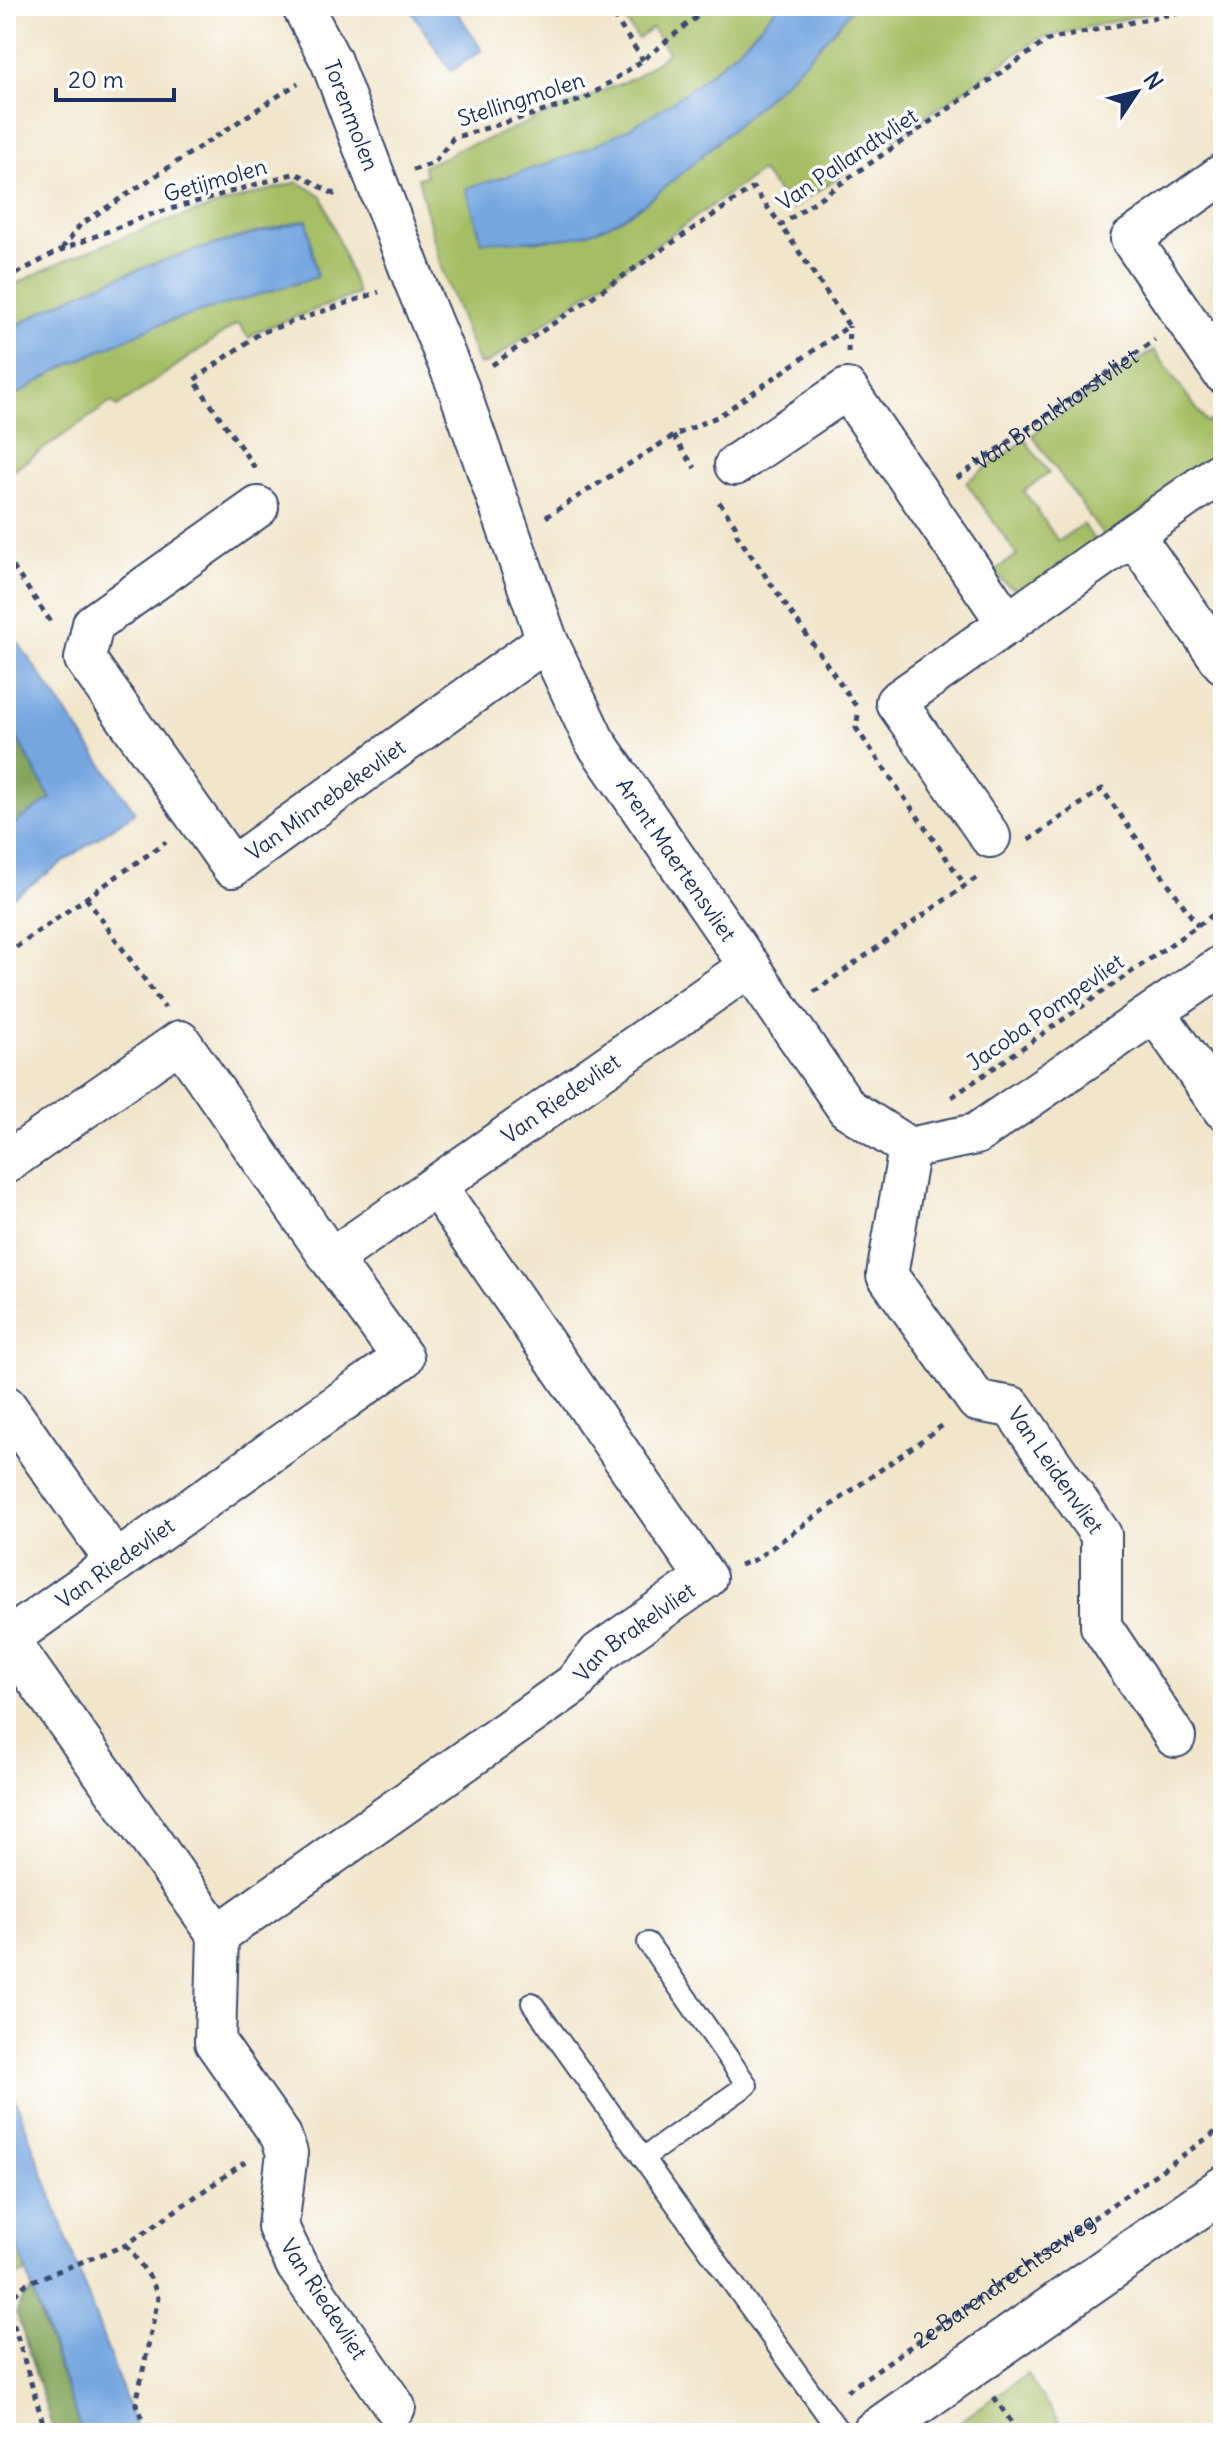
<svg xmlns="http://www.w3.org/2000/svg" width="1229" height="2439" viewBox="0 0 1229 2439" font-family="Delius,sans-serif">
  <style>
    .green { fill: #a5be64; stroke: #607661; stroke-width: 2 }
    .forest { fill: #84a55a; stroke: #506a5c; stroke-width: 2 }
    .water { fill: #75a6e0; stroke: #486a9f; stroke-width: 2 }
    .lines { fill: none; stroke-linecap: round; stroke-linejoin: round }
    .service-casing { stroke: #3b4a6e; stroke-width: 24 }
    .minor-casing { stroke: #3b4a6e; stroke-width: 44 }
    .secondary-casing { stroke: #3b4a6e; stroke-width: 48 }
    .path { stroke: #3b4a6e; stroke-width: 5; stroke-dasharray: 6 6; stroke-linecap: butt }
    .service { stroke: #fff; stroke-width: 20 }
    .minor { stroke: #fff; stroke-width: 40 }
    .secondary { stroke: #fff; stroke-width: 44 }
    .labels { text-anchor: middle; stroke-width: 7; stroke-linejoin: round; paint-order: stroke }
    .street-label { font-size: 22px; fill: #1b2f5e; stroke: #fff }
  </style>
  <rect width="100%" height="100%" fill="#fff"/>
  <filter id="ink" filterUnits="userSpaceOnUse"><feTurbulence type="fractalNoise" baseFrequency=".0125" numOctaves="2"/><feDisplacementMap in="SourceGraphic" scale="16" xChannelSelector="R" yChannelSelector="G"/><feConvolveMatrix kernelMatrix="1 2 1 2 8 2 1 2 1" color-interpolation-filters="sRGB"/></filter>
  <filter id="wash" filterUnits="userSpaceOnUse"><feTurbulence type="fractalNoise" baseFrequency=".006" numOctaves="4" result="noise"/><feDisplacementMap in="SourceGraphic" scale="32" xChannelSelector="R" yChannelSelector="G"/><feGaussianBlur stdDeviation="1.8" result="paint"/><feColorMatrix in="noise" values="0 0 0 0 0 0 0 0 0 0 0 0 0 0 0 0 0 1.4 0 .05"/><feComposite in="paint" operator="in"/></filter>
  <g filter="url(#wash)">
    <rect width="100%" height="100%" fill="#f1e5ca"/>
    <g class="green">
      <polygon points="616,6 1179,6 1038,39 792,209 761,171 488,363 479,365 441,267 418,178 426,176 423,166 452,154 456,149 483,141 636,77 668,53 652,28 638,39"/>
      <path d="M 298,182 L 322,196 L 358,294 L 260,330 L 249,338 L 238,323 L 117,407 L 111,402 L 6,475 L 6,401 L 58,370 L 157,325 L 317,277 L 306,220 C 202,246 98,276 6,332 L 6,289 C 99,240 198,210 298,182 Z"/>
      <polygon points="1154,350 1207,423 1223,412 1223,454 1105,538 1032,435"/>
      <path d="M 1025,440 L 1049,473 L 1024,491 L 1058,541 L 1083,524 L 1096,542 L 1025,589 C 1009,590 1003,583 995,570 L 1017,555 L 966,482 Z"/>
      <polygon points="6,2213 28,2272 6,2280"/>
      <polygon points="1027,2374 1066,2433 944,2433"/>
    </g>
    <g class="forest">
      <polygon points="6,718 51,799 6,829"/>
      <path d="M 34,2291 L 41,2318 L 82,2433 L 54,2433 L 17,2314 C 18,2304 24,2295 34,2291 Z"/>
    </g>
    <g class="water">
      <polygon points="408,6 453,6 482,50 451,71"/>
      <path d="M 778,6 L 854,6 C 813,58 765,100 715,144 C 674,179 630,225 574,237 C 545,242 512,240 482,242 L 466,188 C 511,175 557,163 600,143 C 666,112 731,63 778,6 Z"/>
      <path d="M 307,220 L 317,277 L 157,325 L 58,370 L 6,401 L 6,332 C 98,276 203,246 307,220 Z"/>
      <polygon points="6,625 135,812 6,902 6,829 51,799 6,718"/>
      <polygon points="6,2073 138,2433 82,2433 6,2213"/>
    </g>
  </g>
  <g filter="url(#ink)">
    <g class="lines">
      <defs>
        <g id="service">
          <polyline points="532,2003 840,2433"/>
          <polyline points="643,2158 747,2085 648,1943"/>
        </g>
        <g id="minor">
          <path id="s3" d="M 302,6 L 331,61 L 414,280 L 458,387 L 547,640 L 594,740 L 847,1108 L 909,1148 L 976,1134 L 1223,965"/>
          <polyline points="1223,174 1131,239 1223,373"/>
          <polyline points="735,465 847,389 1008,624"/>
          <path id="s4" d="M 258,507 L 93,624 L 85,659 L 232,867 L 547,640"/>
          <polyline points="1134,536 1223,663"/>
          <polyline points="990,837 896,702 1223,471"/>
          <polyline points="1155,1012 1223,1109"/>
          <path id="s5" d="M 909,1148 L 887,1275 L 977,1401 L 1012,1407 L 1101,1535 L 1101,1626 L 1175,1737"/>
          <polyline points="6,1163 180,1041 331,1259"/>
          <polyline points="6,1406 116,1562"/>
          <path id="s6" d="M 218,1935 L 574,1684 L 599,1653 L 706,1578 L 436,1186"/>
          <path id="s7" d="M 395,2407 L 297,2266 L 278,2227 L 287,2153 L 281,2136 L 215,2042 L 218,1935 L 8,1639 L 403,1358 L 331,1259 L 750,966"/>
        </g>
        <polyline id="secondary" points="874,2433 1223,2189"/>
      </defs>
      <use href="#service" class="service-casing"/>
      <use href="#minor" class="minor-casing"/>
      <use href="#secondary" class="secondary-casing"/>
      <g class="path">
        <polyline points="607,6 643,60"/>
        <polyline points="413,170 434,163 453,138 585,99 643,60 710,6"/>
        <polyline points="62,249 80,225 298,83"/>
        <polyline points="6,279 61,250 146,216 296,173 334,194 338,192"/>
        <polyline points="848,352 849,326"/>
        <polyline points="492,365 753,188 781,225 1048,40 1209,6"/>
        <polyline points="673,436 695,468"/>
        <polyline points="255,468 194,380 260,333 379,292"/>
        <path id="s1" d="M 957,478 L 1155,340"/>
        <polyline points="719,502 735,525 737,535 856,706"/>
        <polyline points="546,517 673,436 719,416 849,326 781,225"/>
        <polyline points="6,557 53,625"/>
        <polyline points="858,715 856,728 965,885"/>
        <polyline points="1029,840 1102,789 1198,926"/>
        <polyline points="86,898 165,1008"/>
        <polyline points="6,954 166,842"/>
        <polyline points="814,992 979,876"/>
        <polyline points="952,1097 1223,908"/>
        <polyline points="740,1565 756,1559 946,1423"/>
        <polyline points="126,2245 152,2280 158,2298 136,2404 148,2433"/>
        <path id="s2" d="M 847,2391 L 1223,2127"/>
        <polyline points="994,2397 1019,2433"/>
        <path d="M 46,2433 L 10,2312 C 8,2298 17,2292 27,2283 L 126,2245 L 245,2162"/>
        <polyline points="785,2433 799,2424"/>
      </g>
      <use href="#service" class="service"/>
      <use href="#minor" class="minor"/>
      <use href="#secondary" class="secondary"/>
    </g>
  </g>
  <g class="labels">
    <g class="street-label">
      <text transform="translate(521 99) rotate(-18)" y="8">Stellingmolen</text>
      <text dy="8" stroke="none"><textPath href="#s3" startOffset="120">Torenmolen</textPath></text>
      <text transform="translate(847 159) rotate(-34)" y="8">Van Pallandtvliet</text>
      <text transform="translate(215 180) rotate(-16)" y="8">Getijmolen</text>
      <text dy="8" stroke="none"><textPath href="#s1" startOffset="120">Van Bronkhorstvliet</textPath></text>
      <text dy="8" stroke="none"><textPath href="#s4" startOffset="608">Van Minnebekevliet</textPath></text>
      <text dy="8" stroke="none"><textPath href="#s3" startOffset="936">Arent Maertensvliet</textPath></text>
      <text transform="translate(1045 1012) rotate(-35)" y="8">Jacoba Pompevliet</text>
      <text dy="8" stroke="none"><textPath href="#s7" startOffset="1780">Van Riedevliet</textPath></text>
      <text dy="8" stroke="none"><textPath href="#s5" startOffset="396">Van Leidenvliet</textPath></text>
      <text dy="8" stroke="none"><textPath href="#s7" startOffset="1024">Van Riedevliet</textPath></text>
      <text dy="8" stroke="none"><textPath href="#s6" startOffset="516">Van Brakelvliet</textPath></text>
      <text dy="8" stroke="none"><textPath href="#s2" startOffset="192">2e Barendrechtseweg</textPath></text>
      <text transform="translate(324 2299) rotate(57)" y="8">Van Riedevliet</text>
    </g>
  </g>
  <rect width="1229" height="2439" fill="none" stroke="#fff" stroke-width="32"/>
  <g transform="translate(1137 92) rotate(55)" stroke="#ffffff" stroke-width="6" paint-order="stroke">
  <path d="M0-6L14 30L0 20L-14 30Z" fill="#1b2f5e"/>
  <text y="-12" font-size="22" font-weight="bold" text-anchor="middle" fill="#1b2f5e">N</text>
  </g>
  <path d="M56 88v12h118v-12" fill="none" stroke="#1b2f5e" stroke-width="4"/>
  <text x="68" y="88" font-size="24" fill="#1b2f5e" stroke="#ffffff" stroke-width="6" paint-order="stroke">20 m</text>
</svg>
